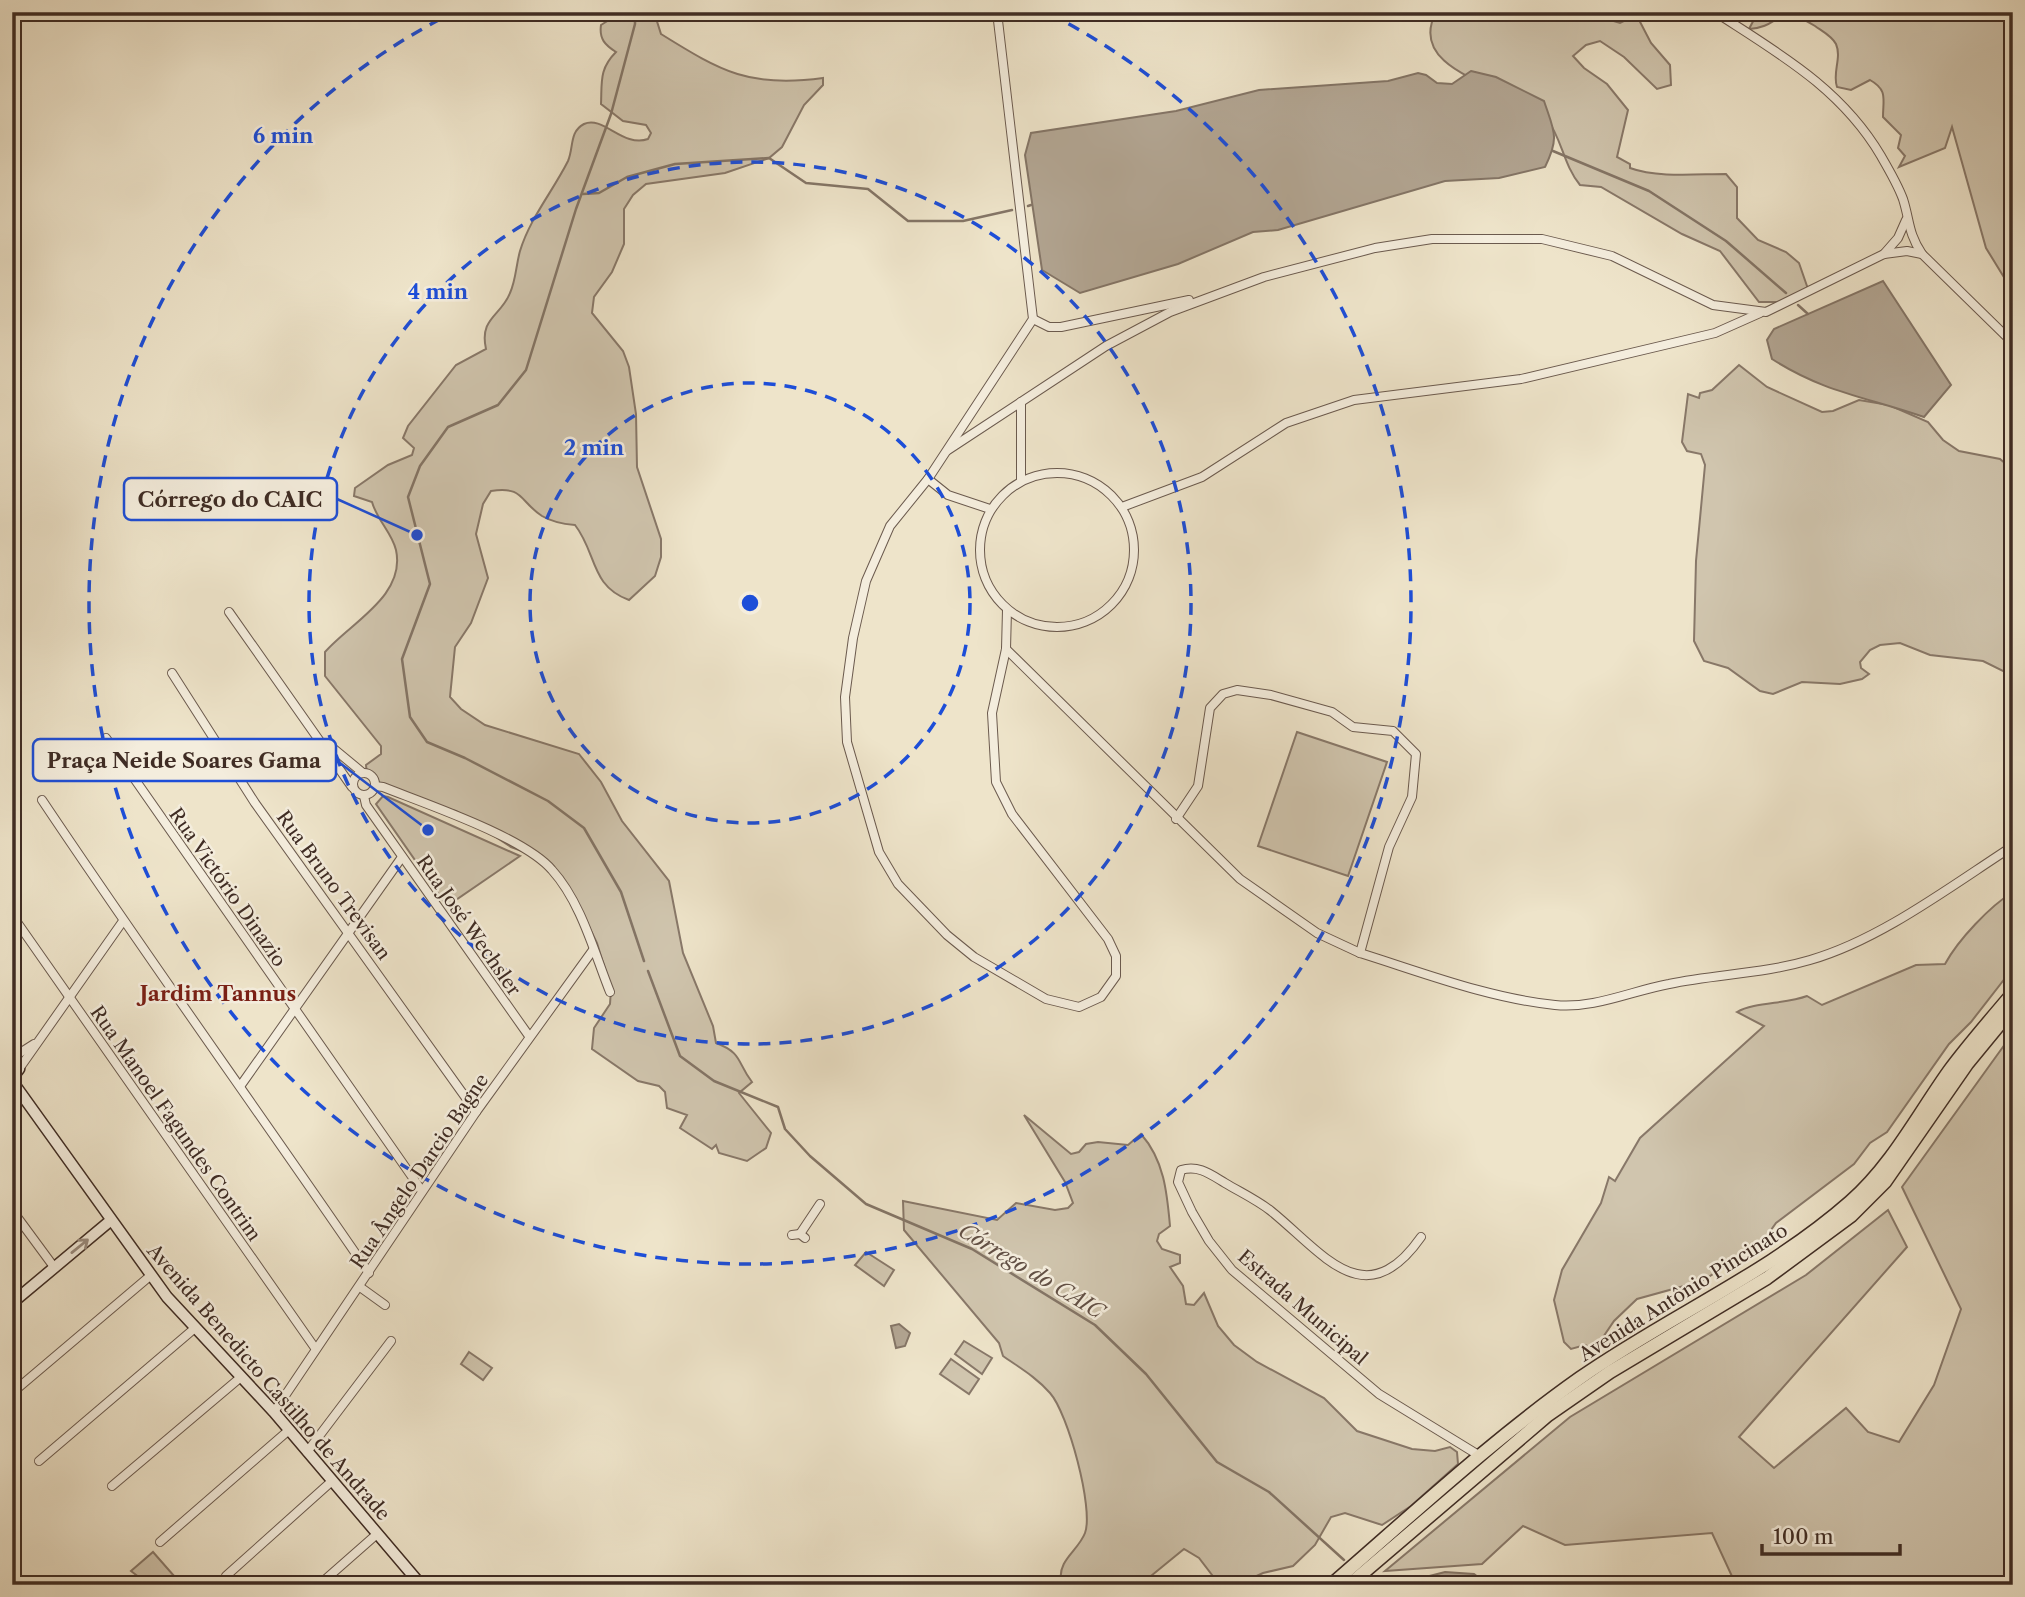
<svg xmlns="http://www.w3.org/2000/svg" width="2025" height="1597" viewBox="0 0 2025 1597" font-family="'Libre Caslon Text',serif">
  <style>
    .green { fill: #d0c5ae; stroke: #887869; stroke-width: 2 }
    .water { fill: #b2a592; stroke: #847566; stroke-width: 2 }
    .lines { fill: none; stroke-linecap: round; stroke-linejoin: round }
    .stream { stroke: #847566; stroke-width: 2.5 }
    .minor-casing { stroke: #6b5a4e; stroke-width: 10 }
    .secondary-casing { stroke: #3f2c24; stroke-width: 13 }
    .primary-casing { stroke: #3f2c24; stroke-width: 15 }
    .minor { stroke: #f4eddd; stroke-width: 8 }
    .secondary { stroke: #f4eddd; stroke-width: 10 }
    .primary { stroke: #eee4ca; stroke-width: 12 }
    .oneway { stroke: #9a8c80 }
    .ring { fill: none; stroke: #1d4ed8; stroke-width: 3.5; stroke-dasharray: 12 9 }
    .labels { text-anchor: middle; stroke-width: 5; stroke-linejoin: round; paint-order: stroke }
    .street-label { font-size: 19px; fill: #3f2c24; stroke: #f4eddd }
    .neighbourhood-label { font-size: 21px; font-weight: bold; fill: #7a1f14; stroke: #f4eddd }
    .water-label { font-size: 21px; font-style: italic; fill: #625045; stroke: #f4eddd }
    .centre { fill: #1d4ed8; stroke: #f4eddd; stroke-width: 3.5 }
    .ring-label { font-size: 21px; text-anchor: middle; font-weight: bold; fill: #1d4ed8; stroke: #f4eddd; stroke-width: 5; stroke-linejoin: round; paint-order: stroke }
    .leader { fill: none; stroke: #1d4ed8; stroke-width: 2.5 }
    .callout-dot { fill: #1d4ed8; stroke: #f4eddd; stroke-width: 2.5 }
    .callout { fill: #f4eddd; stroke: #1d4ed8; stroke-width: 2.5 }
    .callout-label { font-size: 21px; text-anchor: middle; font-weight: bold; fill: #3f2c24 }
  </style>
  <rect width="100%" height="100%" fill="#eee4ca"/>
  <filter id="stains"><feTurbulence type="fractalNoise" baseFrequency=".00286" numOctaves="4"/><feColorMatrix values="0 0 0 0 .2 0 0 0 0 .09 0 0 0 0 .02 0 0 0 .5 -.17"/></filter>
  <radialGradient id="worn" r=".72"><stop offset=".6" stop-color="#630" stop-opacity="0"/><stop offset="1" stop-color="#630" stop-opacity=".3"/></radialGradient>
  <g class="green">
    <path d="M 609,12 L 654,12 L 661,34 C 722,72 750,88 823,78 L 823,85 L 804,105 L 782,147 L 769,158 L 725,173 L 646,184 L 633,195 L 624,209 L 624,244 L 612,272 L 594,297 L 592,313 L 623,351 L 629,367 L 636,414 L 637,467 L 661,539 L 661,557 L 655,576 L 629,600 C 590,586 597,553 575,525 C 563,524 552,522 542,516 C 519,501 524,486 491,491 L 483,504 L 476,534 L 488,578 L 471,623 L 455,647 L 450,697 L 461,709 L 485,725 L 579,754 L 601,782 L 622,821 L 669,881 L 683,953 L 713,1026 L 716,1043 C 743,1053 737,1063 752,1082 L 739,1093 L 771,1133 L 766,1148 L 747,1161 L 719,1153 L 716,1145 L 712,1149 L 680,1128 L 687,1115 L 667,1108 L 665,1092 L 659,1086 L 638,1081 L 592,1049 L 594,1028 L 610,1004 L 611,989 L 597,943 L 575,898 L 541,858 L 511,847 L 456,811 L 425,804 L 372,781 L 367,775 L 366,765 L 381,754 L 381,746 L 325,676 L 325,652 C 350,623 406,596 396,550 C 392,533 377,520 372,502 L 354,496 L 355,488 L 388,465 L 412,455 L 414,448 L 403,438 L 408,426 L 456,365 L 486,349 C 479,318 501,316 510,293 C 516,280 516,265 520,251 C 530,218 553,191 568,161 C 574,147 569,132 584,124 C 603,115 623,148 648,139 L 651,133 L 646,125 L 623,121 L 601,104 C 602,82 599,69 616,52 C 605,45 599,39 601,25 L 609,20 Z"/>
    <path d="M 1436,12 L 1583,12 L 1620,23 L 1632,17 L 1638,18 L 1651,43 L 1670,65 L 1671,85 L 1657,89 L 1624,57 L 1600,41 L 1586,45 L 1573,56 L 1584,68 L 1607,84 L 1628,110 L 1617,157 L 1630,164 L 1630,168 C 1657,178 1697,174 1726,174 L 1737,187 L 1737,218 L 1758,240 L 1786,252 L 1799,263 L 1808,289 L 1781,302 L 1759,302 L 1720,251 L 1682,234 L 1601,187 L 1580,185 C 1563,164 1562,139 1547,119 C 1522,87 1403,76 1436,12 Z"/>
    <path d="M 1758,12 L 2013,12 L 2013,292 L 1986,248 L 1952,127 L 1945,148 L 1899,167 L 1905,156 L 1898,148 L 1901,135 L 1883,117 C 1883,99 1888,90 1870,80 L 1851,90 L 1837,87 C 1832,73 1842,58 1836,44 C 1832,36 1822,31 1815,26 C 1775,1 1783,27 1749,29 Z"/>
    <polygon points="1739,365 1767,387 1822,412 1833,411 1859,400 1889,405 1928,422 1943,440 1959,451 2000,459 2013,470 2013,676 1983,661 1930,655 1900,643 1880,645 1870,650 1860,662 1861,668 1869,674 1862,679 1840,684 1802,682 1773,694 1760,691 1728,668 1704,661 1694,641 1696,561 1705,465 1701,454 1687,451 1682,442 1688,394 1699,398 1700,393 1712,390"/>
    <polygon points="1297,732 1387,762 1348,876 1258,846"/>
    <polygon points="383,796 388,797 520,856 447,906 376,804"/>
    <path d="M 2013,892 L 2013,968 L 1971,1022 L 1949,1044 L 1887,1132 L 1870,1143 L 1854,1164 L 1776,1223 L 1766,1237 L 1751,1250 L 1702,1281 L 1637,1299 L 1614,1321 L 1595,1349 L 1585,1345 L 1571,1349 L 1564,1342 L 1554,1300 L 1562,1270 L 1601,1203 L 1609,1177 L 1615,1181 L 1640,1138 L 1764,1026 L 1737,1012 C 1754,1002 1786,1004 1807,996 L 1822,1005 L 1916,965 L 1945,964 C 1958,940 1990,906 2013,892 Z"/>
    <polygon points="2013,1033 2013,1585 1736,1585 1712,1533 1565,1545 1523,1526 1482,1564 1385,1571 1570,1417 1806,1275 1888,1210 1907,1247 1739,1437 1774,1468 1846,1408 1868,1432 1899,1442 1934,1385 1961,1309 1902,1187"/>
    <path d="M 1024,1115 L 1071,1154 L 1079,1152 L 1086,1144 L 1098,1142 L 1128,1145 L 1141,1134 C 1164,1160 1167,1192 1170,1226 L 1159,1234 L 1157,1241 L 1162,1249 L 1180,1255 L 1180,1263 L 1170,1267 L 1183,1286 L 1186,1304 L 1194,1305 L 1204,1293 L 1218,1326 L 1234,1345 L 1257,1362 L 1324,1398 L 1357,1431 L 1412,1449 L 1435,1451 L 1450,1447 L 1457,1452 L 1458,1464 L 1411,1506 L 1382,1525 L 1345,1513 L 1331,1517 L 1315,1545 L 1293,1566 L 1263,1573 L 1237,1585 L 1219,1584 L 1199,1558 L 1184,1549 L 1146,1580 L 1148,1585 L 1066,1585 L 1061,1580 C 1058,1560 1078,1551 1085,1533 C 1094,1509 1068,1413 1050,1393 C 1036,1377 1020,1368 1003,1356 L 999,1343 L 904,1230 L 903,1201 L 997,1220 L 1016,1203 L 1055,1210 L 1068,1208 L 1073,1203 L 1065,1182 Z"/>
    <polygon points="866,1252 894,1270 884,1286 855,1265"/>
    <polygon points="964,1341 992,1358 982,1374 955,1354"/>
    <polygon points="469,1352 492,1368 483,1380 461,1364"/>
    <polygon points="951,1359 979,1379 969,1394 940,1374"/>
    <polygon points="153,1552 182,1585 149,1585 131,1571"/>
  </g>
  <g class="water">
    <path d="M 1471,71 L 1496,77 L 1544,101 C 1554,131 1560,137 1545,167 L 1499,178 L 1445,181 L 1278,230 L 1253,232 L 1178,264 L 1080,293 L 1042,270 L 1025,155 L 1031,133 L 1176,111 L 1259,90 L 1388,81 L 1418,73 L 1426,75 L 1437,83 L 1452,84 Z"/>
    <path d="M 1883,281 L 1951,385 L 1924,417 C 1867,397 1825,393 1772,359 L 1767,340 L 1774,329 Z"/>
    <polygon points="899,1324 910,1333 905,1346 896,1348 891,1326"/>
    <polygon points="1445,1572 1474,1574 1488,1585 1394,1585"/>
  </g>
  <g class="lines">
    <g class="stream">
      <polyline points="635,12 635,24 611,114 576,209 526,370 498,405 448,427 420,466 408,497 430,584 402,659 410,717 427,742 465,758 548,801 584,828 621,892 644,961"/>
      <polyline points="1553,151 1649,191 1726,241 1786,293"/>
      <polyline points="583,194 599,193 627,177 675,164 769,158 806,183 868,189 908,221 963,221 1012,210"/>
      <polyline points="1028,206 1031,205"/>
      <polyline points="1798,305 1808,314"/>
      <polyline points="648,971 680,1056 714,1081 778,1107 785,1129 810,1156 866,1204 972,1249 1095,1325 1146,1374 1217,1462 1269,1492 1344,1560"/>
      <polyline points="1366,1579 1372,1585"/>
    </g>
    <defs>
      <g id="minor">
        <polyline points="997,12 1033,319 928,479 890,526 866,581 853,638 845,697 847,742 879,852 898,884 947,935 974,957 1046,999 1079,1007 1101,997 1116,976 1116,956 1108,939 1012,814 996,782 992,713 1006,649 1007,610"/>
        <path d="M 1715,12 C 1778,53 1841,88 1881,156 C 1888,168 1898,185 1903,199 C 1910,221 1908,233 1922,254"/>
        <polyline points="1884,254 1898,238 1906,220"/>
        <polyline points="1033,319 1049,327 1061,327 1189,300"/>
        <polyline points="948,450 1106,346 1170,312 1264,277 1375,248 1432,239 1542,239 1612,256 1713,305 1766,312 1884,254 1907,251 1922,254 2013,343"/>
        <circle cx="1057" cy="550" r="77"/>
        <polyline points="928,479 948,495 990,509"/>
        <polyline points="1021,481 1021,402"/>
        <polyline points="1122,507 1202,477 1286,423 1354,400 1521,379 1715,333 1760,313"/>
        <polyline points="229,612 352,787"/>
        <polyline points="1006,649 1240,879 1317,933 1360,953"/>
        <polyline points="172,673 255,803 476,1112"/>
        <polyline points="106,738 422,1191"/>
        <polyline points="328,744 363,773"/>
        <circle cx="364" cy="784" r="11"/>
        <path d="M 375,786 L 383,787 C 426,804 524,837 552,870 C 581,902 594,952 610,992"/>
        <polyline points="364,796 366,805 529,1036"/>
        <path d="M 42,800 C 149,960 261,1115 369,1273"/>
        <path d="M 1176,819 L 1198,786 L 1210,708 L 1223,694 L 1237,690 L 1271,695 L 1332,712 L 1353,727 L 1393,731 L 1416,754 L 1412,797 L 1389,847 L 1360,953 C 1424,973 1488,998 1555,1005 C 1594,1009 1631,991 1669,984 C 1716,974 1763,974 1810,960 C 1880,940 1951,886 2013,846"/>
        <polyline points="12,915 315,1348"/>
        <polyline points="12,1058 34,1044"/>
        <polyline points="19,1069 123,921"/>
        <polyline points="241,1085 402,857"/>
        <polyline points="12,1210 54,1267"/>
        <polyline points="800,1234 820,1204"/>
        <polyline points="792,1235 800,1234 805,1238"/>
        <path d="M 1421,1237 C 1365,1317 1323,1253 1271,1211 C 1257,1200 1240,1192 1225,1183 C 1210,1174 1199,1165 1181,1170 L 1178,1182 L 1192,1212 L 1209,1241 L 1232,1270 L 1379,1394 L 1480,1456"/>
        <polyline points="360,1287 385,1305"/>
        <polyline points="12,1393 150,1276"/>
        <polyline points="274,1412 476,1112 593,950"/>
        <polyline points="307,1452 391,1341"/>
        <polyline points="39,1461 195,1328"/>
        <polyline points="112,1486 241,1377"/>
        <polyline points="160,1542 289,1430"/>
        <polyline points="226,1576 332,1481"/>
        <polyline points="319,1585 377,1534"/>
      </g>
      <g id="secondary">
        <polyline points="12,1060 19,1069 12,1078"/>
        <polyline points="12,1081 167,1297 274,1412 421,1585"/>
        <polyline points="12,1303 110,1221"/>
      </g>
      <g id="primary">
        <path d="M 1331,1585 C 1413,1514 1492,1440 1580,1378 C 1669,1316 1768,1274 1850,1202 C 1892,1165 1917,1116 1949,1071 C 1969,1044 1991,1019 2013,993"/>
        <polyline points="1349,1585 1548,1415 1610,1372 1767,1278 1851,1216 1885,1182 1967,1064 2013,1008"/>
      </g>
    </defs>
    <use href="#minor" class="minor-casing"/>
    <use href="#secondary" class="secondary-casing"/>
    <use href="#primary" class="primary-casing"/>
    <use href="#minor" class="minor"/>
    <use href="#secondary" class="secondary"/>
    <use href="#primary" class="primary"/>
  </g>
  <defs><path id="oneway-shaft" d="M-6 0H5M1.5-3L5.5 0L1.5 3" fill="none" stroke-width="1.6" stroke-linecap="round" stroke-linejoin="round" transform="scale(1.75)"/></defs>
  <use class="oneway" href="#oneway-shaft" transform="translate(80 1246) rotate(-39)"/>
  <g class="ring">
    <circle cx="750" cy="603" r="220"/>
    <circle cx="750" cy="603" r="441"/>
    <path d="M1050 14A661 661 0 1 1 450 14"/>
  </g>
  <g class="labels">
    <g class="street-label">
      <text transform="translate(334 885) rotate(54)" y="7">Rua Bruno Trevisan</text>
      <text transform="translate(228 887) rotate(55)" y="7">Rua Victório Dinazio</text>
      <text transform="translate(469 925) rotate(55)" y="7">Rua José Wechsler</text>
      <text transform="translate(176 1123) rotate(55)" y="7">Rua Manoel Fagundes Contrim</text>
      <text transform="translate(419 1171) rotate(-56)" y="7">Rua Ângelo Darcio Bagne</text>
      <text transform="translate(1683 1292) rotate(-32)" y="7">Avenida Antônio Pincinato</text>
      <text transform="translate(1303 1307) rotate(41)" y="7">Estrada Municipal</text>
      <text transform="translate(269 1382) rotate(49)" y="7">Avenida Benedicto Castilho de Andrade</text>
    </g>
    <g class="neighbourhood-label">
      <text x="218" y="1001">Jardim Tannus</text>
    </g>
    <g class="water-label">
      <text transform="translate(1031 1271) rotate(31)" y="7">Córrego do CAIC</text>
    </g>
  </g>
  <circle cx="750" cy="603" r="10" class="centre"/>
  <g class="ring-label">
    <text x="283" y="143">6 min</text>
    <text x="438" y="299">4 min</text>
    <text x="594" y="455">2 min</text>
  </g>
  <path class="leader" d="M417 535L337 499M428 830L336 760"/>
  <g class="callout-dot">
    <circle cx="417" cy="535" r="7"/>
    <circle cx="428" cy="830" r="7"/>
  </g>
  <g class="callout">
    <rect x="124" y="478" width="213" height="42" rx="7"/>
    <rect x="33" y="739" width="303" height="42" rx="7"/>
  </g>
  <g class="callout-label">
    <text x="230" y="507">Córrego do CAIC</text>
    <text x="184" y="768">Praça Neide Soares Gama</text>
  </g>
  <rect width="2025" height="1597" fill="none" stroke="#eee4ca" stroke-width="42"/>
  <rect x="14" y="14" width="1997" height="1569" fill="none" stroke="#3f2c24" stroke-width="3.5"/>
  <rect x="21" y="21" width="1983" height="1555" fill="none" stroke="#3f2c24" stroke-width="2"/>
  <path d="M1762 1544v10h138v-10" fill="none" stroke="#3f2c24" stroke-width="3.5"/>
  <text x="1773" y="1544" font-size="21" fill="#3f2c24" stroke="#f4eddd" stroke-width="5" paint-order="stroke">100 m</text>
  <rect width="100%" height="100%" filter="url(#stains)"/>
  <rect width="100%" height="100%" fill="url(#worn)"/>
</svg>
